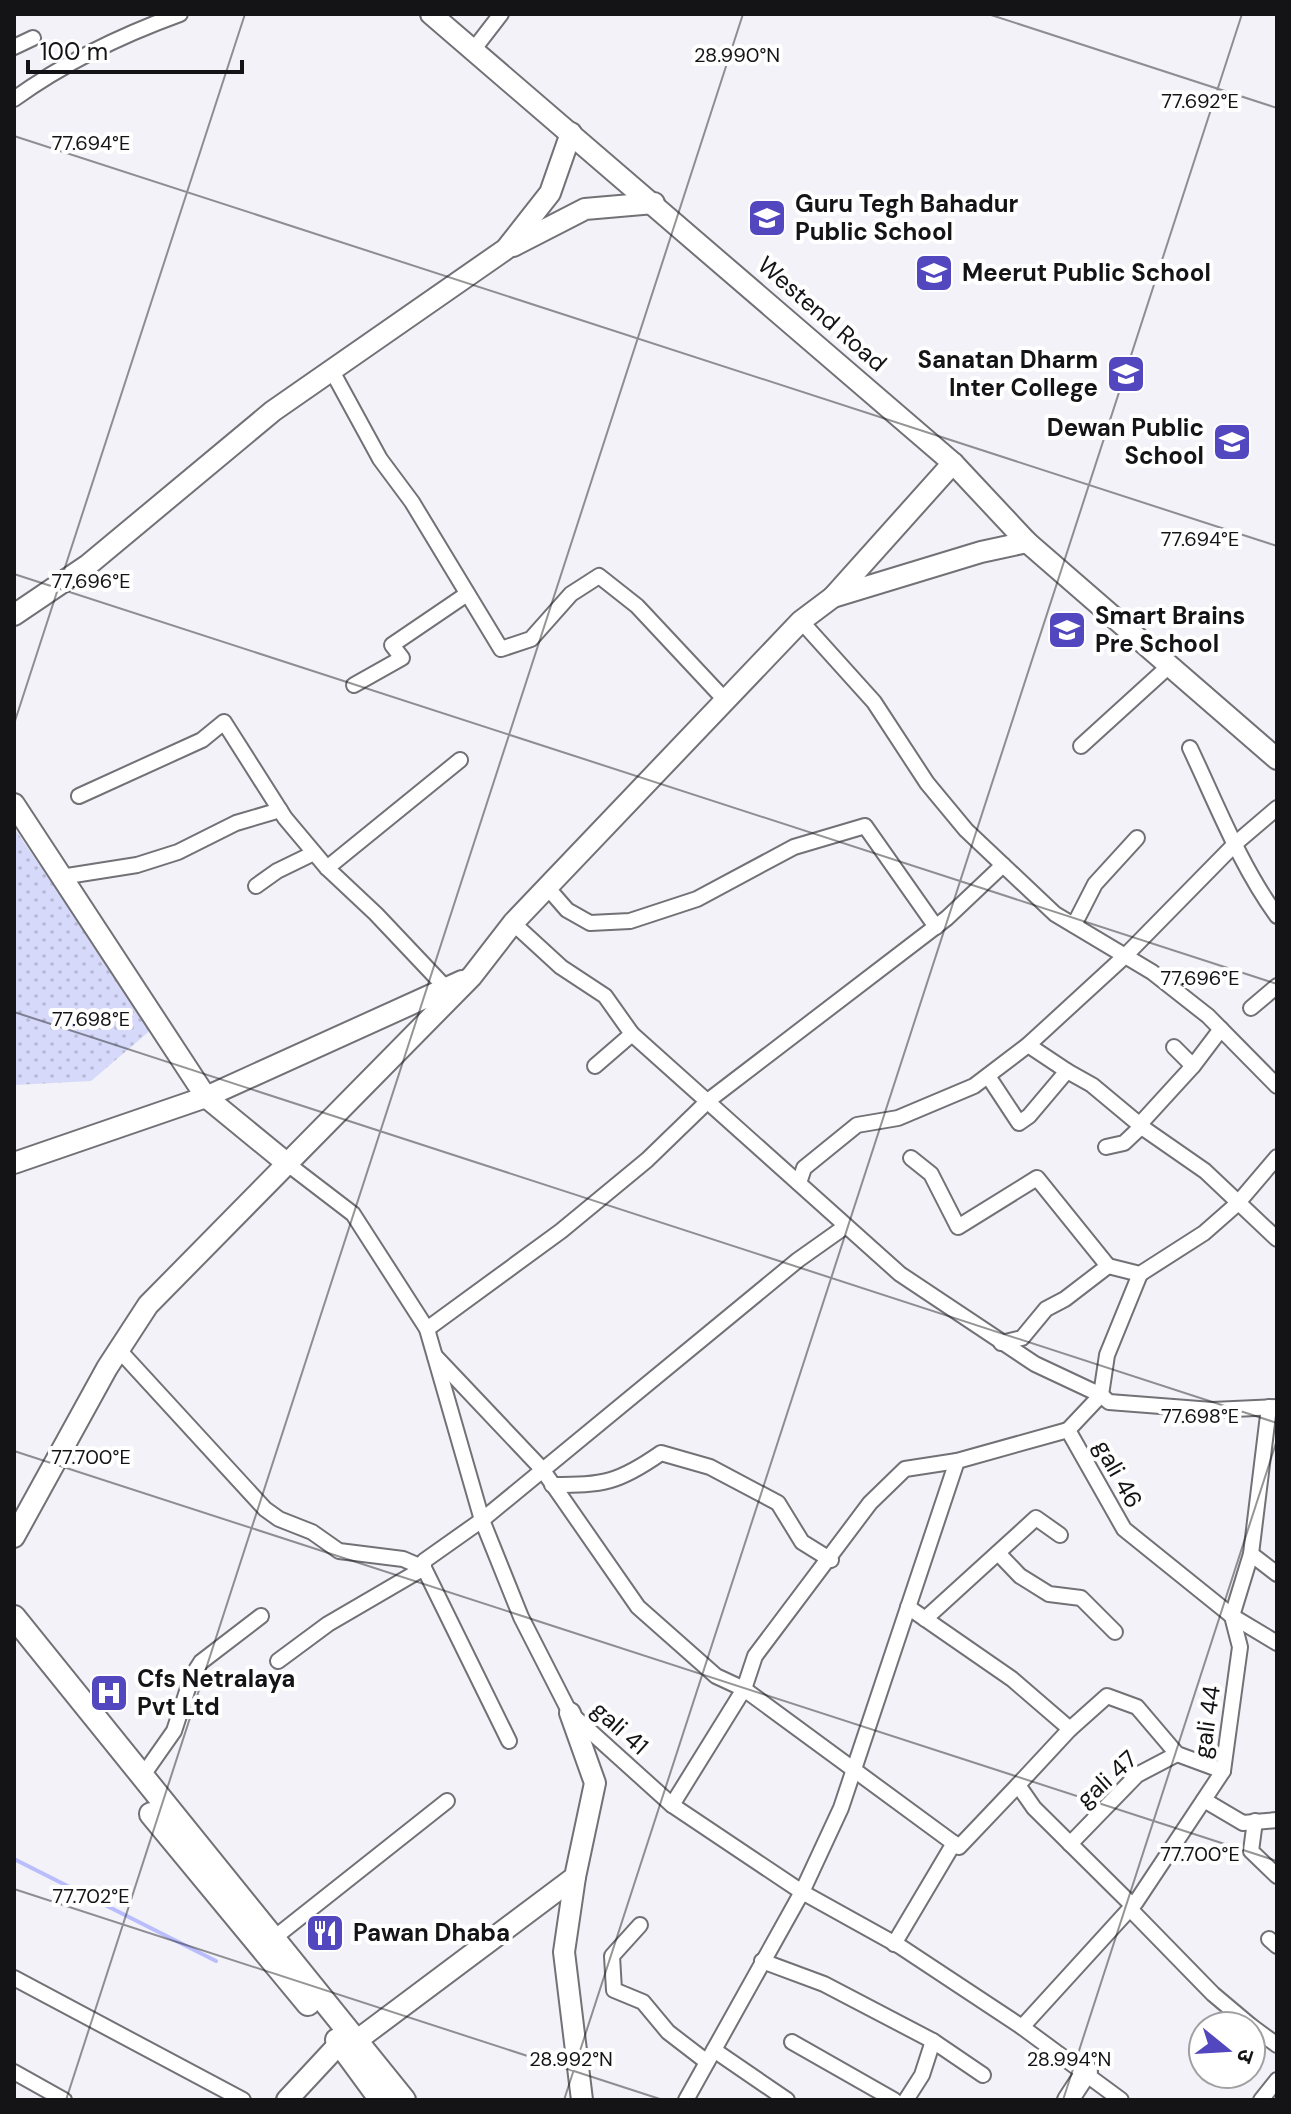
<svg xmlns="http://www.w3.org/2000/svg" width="1291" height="2114" viewBox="0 0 1291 2114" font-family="'DM Sans','Noto Sans Devanagari',sans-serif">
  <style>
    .park { fill: url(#park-dots) }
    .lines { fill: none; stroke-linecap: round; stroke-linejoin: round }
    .stream { stroke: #babdfc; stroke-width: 4 }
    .street-casing { stroke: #717176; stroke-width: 18 }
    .secondary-casing { stroke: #717176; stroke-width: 24 }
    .primary-casing { stroke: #717176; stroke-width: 26 }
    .street { stroke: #fff; stroke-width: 14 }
    .secondary { stroke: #fff; stroke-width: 20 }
    .primary { stroke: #fff; stroke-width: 22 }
    .ticks { fill: none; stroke: #141416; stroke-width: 2; stroke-opacity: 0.45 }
    .labels { text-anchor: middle; stroke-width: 8; stroke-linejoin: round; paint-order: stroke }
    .poi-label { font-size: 24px; font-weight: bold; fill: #141416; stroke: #fff; text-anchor: start }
    .street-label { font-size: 24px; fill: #141416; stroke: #fff }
    .ticks-label { font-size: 20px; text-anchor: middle; fill: #141416; stroke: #fff; stroke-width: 8; stroke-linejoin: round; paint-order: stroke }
  </style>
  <defs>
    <pattern id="park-dots" width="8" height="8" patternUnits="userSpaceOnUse" patternTransform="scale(2)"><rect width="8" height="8" fill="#d7d9fa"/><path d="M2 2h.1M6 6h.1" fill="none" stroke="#b8b9d6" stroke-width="1.8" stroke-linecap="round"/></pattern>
  </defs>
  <rect width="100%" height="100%" fill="#f2f2f8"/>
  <polygon class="park" points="14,828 152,1029 91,1081 14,1085"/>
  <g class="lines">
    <polyline class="stream" points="14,1859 216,1961"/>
    <defs>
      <g id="street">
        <polyline points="14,47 33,38"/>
        <polyline points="474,49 501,14"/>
        <path d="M 14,99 C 64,63 122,35 180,14"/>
        <polyline points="332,371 380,459 412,502 501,649 531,639 571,594 599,576 637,606 725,700"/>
        <polyline points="801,621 874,702 927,783 966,830 1055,914 1152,972 1208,1016 1277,1086"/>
        <polyline points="354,685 402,658 392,645 467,594"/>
        <polyline points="1081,746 1169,666"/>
        <path d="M 1190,748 C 1217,805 1240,865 1277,916"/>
        <polyline points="79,796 202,740 224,722 285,818 327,868 376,914 446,988"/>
        <polyline points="327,868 460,760"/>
        <polyline points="61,877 137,865 178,852 236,823 280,810"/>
        <polyline points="256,886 277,871 314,853"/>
        <polyline points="547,887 567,910 590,923 630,921 697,899 794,847 865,826 936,927"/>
        <polyline points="513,923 561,967 605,996 632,1034 900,1274 1035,1364 1101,1395 1107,1355 1140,1274"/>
        <polyline points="1074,925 1095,884 1137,838"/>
        <polyline points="1251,1008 1277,986"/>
        <polyline points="1028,1045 1067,1071"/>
        <polyline points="595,1066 632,1034"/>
        <polyline points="1193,1066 1221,1029"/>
        <polyline points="988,1076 1019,1123 1029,1116 1067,1071 1092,1085 1146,1130 1205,1171 1277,1239"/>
        <polyline points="1140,1124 1193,1066 1174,1047"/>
        <polyline points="1106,1147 1124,1143 1142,1126"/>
        <polyline points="911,1158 931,1174 958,1227 1037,1178 1108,1266"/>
        <polyline points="289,1165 353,1214 427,1329 482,1520 521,1617 570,1713 672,1805 802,1892 901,1947 1022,2027 1121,2100"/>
        <polyline points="799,1183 804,1168 857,1125 898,1118 974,1086 1028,1045 1125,956 1236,843 1277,808"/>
        <polyline points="427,1329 561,1231 647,1160 709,1100 947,918 1003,865"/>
        <polyline points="1001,1343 1022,1338 1046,1309 1065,1299 1108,1266 1140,1274 1204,1233 1237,1204 1277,1157"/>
        <polyline points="119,1350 265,1509 279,1519 312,1532 339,1551 403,1559 424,1568 509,1741"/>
        <polyline points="435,1356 542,1469 638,1607 716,1676 744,1689 959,1847 1018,1785"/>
        <polyline points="1277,1407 1212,1410 1109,1402 1101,1395 1068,1430 1124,1529 1232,1616 1277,1643"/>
        <path d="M 552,1485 C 604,1485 618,1483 661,1453 L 710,1467 L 778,1503 L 802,1542 L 831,1560"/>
        <polyline points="998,1553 1020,1576 1049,1594 1081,1598 1115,1632"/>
        <polyline points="1251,1554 1277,1574"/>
        <polyline points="908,1607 1012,1679 1070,1729"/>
        <polyline points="925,1619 1036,1518 1060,1535"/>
        <polyline points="278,1661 328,1624 424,1568 424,1561 482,1520 798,1260 846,1226"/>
        <polyline points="141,1778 174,1731 192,1676 201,1662 261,1616"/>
        <polyline points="1204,1800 1243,1823 1277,1820"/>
        <polyline points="672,1805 744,1689 755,1656 870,1503 905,1469 957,1461"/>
        <polyline points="1255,1821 1251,1851 1277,1876"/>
        <polyline points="1070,1844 1137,1775 1177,1754"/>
        <polyline points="1133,1906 1034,1808 1018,1785 1070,1729 1107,1696 1137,1707 1177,1754 1223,1771"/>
        <polyline points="1130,1909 1213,1994 1251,2026"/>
        <polyline points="640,1925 612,1956 614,1990 643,2002 668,2032 707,2062"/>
        <polyline points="274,1938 447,1801"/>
        <polyline points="1269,1939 1277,1946"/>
        <polyline points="894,1944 954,1843"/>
        <polyline points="762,1961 824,1984 933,2041 922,2075 906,2100"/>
        <polyline points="14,1978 243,2100"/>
        <polyline points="1251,2026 1277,2045"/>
        <polyline points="1022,2027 1136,1902 1223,1771 1240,1647 1232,1616 1251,1554 1269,1407"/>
        <polyline points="933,2041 983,2075"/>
        <polyline points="792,2042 894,2100"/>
        <polyline points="714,2050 787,2100"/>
        <polyline points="14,2072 64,2100"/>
        <polyline points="686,2100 802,1892 841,1808 957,1461 1068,1430"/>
        <polyline points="1261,2100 1277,2080"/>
      </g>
      <g id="secondary">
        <polyline points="431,14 953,463 1027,542 1277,759"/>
        <polyline points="513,246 585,209 654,203"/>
        <polyline points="833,597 953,463"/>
        <polyline points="14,615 88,565 273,411 506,249 550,193 571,133"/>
        <polyline points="14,804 206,1097 289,1165"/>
        <polyline points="14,1163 206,1097 462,981"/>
        <polyline points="14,1537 107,1368 148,1305 472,976 513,923 801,621 833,597 981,552 1027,542"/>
        <polyline points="575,1877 564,1952 582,2100"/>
        <polyline points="356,2041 575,1877 595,1783 570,1713"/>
        <polyline points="287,2100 340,2043"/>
        <polyline points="1068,2100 1087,2071"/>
      </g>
      <g id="primary">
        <polyline points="14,1617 404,2100"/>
        <polyline points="151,1814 308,2004"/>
        <polyline points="337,2040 381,2100"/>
      </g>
    </defs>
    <use href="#street" class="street-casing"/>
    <use href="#secondary" class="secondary-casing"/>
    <use href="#primary" class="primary-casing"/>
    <use href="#street" class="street"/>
    <use href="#secondary" class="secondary"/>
    <use href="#primary" class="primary"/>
  </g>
  <path class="ticks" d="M 988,14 L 1277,108M 14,136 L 1277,546M 14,574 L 1277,984M 14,724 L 245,14M 14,1012 L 1277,1423M 14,1451 L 1277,1861M 14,1889 L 663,2100M 66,2100 L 743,14M 564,2100 L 1242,14M 1063,2100 L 1277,1440"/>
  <defs>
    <symbol id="school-square" viewBox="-11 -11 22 22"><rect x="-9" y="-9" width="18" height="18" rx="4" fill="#5347bf" stroke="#fff"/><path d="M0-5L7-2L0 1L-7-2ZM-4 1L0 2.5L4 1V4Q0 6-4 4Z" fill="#fff"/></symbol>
    <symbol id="university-square" viewBox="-11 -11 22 22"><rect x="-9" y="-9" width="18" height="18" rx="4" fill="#5347bf" stroke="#fff"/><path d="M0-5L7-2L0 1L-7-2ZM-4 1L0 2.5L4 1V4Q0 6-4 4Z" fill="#fff"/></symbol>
    <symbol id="hospital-square" viewBox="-11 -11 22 22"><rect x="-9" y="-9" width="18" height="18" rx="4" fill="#5347bf" stroke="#fff"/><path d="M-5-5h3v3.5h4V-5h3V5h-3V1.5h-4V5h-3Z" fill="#fff"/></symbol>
    <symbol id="restaurant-square" viewBox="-11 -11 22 22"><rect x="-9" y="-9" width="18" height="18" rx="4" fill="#5347bf" stroke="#fff"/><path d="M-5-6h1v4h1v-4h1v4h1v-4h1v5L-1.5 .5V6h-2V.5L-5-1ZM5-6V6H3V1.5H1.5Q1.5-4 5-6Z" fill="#fff"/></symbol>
  </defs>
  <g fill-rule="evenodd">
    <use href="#school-square" x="745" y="196" width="44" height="44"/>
    <use href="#school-square" x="912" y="251" width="44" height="44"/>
    <use href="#university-square" x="1104" y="352" width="44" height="44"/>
    <use href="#school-square" x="1210" y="420" width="44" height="44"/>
    <use href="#school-square" x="1045" y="608" width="44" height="44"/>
    <use href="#hospital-square" x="87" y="1671" width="44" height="44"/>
    <use href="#restaurant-square" x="303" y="1911" width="44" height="44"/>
  </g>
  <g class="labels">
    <g class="poi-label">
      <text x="795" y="212">Guru Tegh Bahadur<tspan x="795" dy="28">Public School</tspan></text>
      <text x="962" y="281">Meerut Public School</text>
      <text x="1098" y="368" text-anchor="end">Sanatan Dharm<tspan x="1098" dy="28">Inter College</tspan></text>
      <text x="1204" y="436" text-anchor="end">Dewan Public<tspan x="1204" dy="28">School</tspan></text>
      <text x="1095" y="624">Smart Brains<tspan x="1095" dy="28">Pre School</tspan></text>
      <text x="137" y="1687">Cfs Netralaya<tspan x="137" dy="28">Pvt Ltd</tspan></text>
      <text x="353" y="1941">Pawan Dhaba</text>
    </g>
    <g class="street-label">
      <text transform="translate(822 314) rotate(41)" y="8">Westend Road</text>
      <text transform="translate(1118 1474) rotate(61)" y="8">gali 46</text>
      <text transform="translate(1207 1722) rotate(-82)" y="8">gali 44</text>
      <text transform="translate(620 1728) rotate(42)" y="8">gali 41</text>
      <text transform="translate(1107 1779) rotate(-42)" y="8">gali 47</text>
    </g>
  </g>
  <g class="ticks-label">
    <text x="737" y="62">28.990°N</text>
    <text x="1200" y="108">77.692°E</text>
    <text x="91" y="150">77.694°E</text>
    <text x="1200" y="546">77.694°E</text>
    <text x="91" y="588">77.696°E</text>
    <text x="1200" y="985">77.696°E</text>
    <text x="91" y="1026">77.698°E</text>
    <text x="1200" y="1423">77.698°E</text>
    <text x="91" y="1464">77.700°E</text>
    <text x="1200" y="1861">77.700°E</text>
    <text x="91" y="1903">77.702°E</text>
    <text x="571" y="2066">28.992°N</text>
    <text x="1069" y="2066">28.994°N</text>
  </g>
  <rect width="1291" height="2114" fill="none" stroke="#141416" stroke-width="32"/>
  <g transform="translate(1227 2050) rotate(108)"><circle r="38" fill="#ffffff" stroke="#a1a1a2" stroke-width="2"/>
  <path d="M0-6L14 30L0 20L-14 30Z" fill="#5347bf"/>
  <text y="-12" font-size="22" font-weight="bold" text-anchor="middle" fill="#141416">उ</text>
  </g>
  <path d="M28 60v12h214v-12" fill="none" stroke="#141416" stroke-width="4"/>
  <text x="40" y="60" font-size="24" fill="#141416" stroke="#ffffff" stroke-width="6" paint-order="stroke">100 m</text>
</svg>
